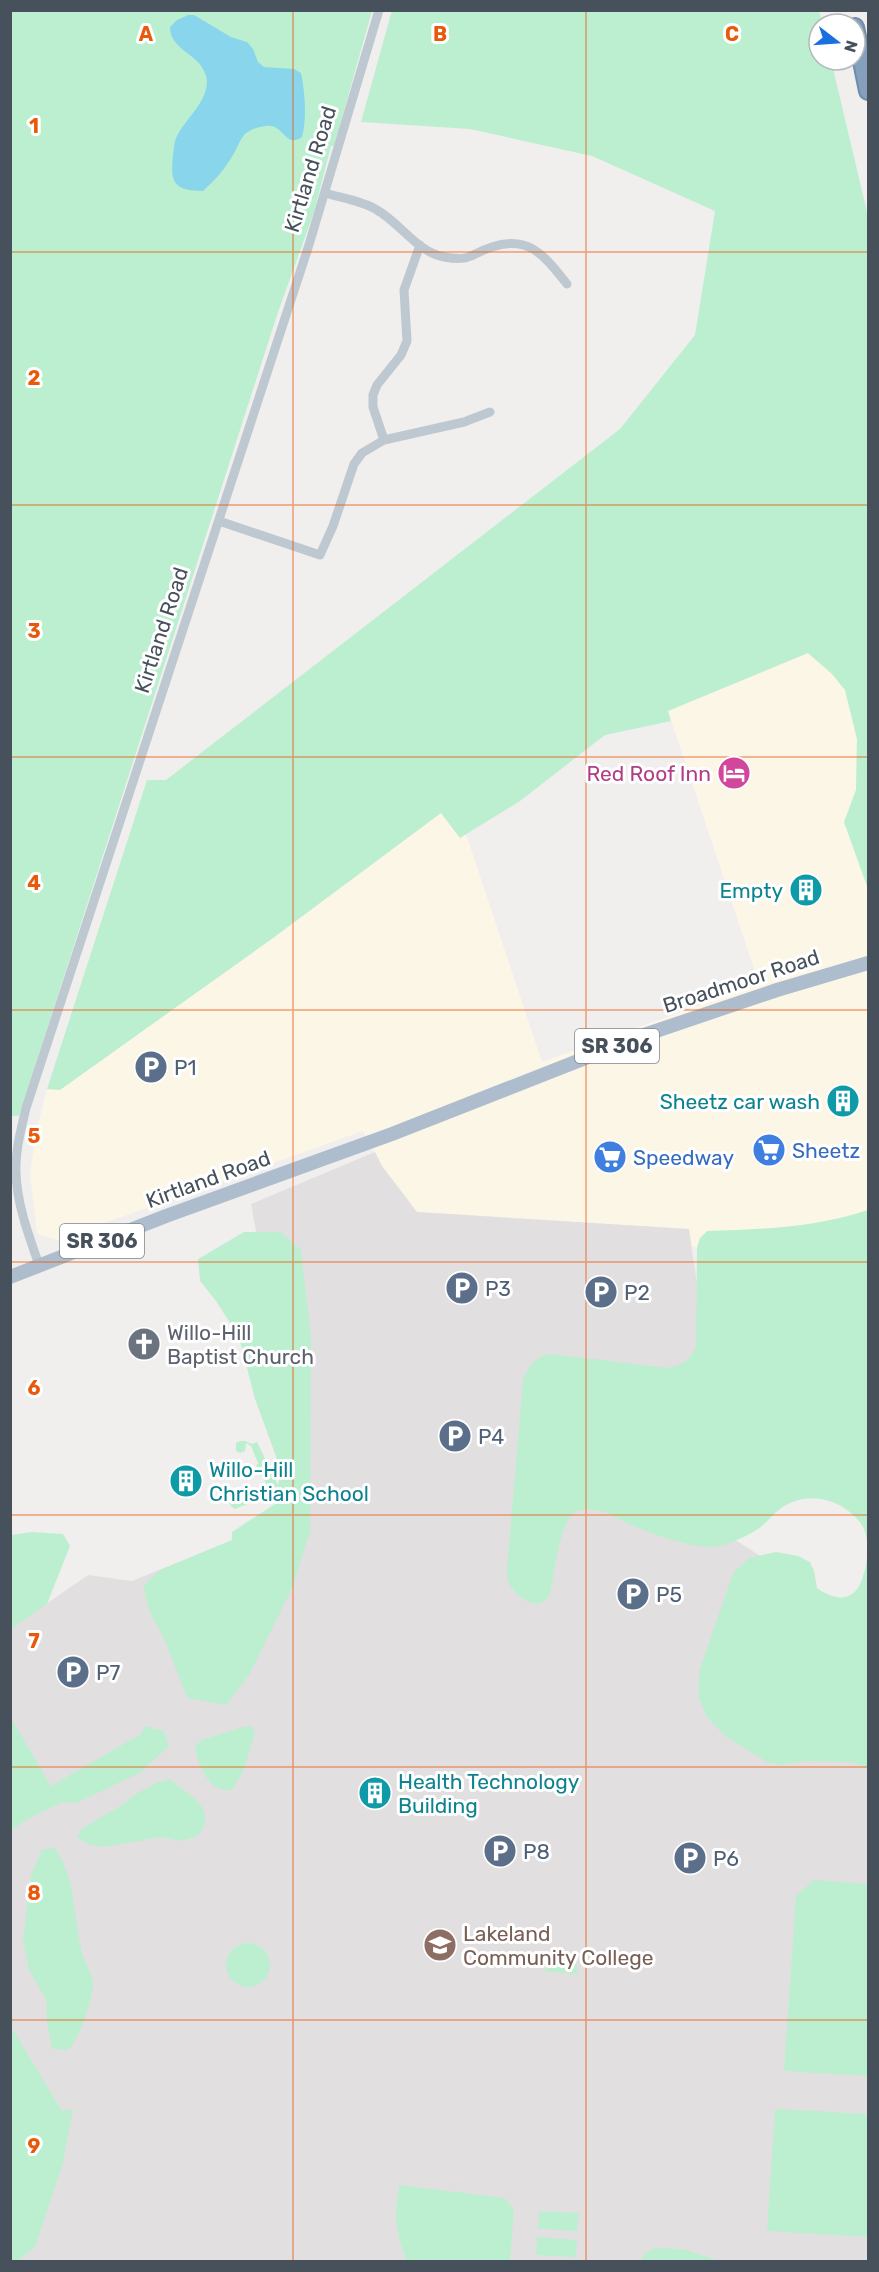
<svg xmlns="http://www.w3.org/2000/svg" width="879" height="2272" font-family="Rubik,sans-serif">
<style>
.commercial{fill:#fcf6e7}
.education{fill:#e2dfe0}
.green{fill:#bcefd0}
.water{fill:#89d6ec}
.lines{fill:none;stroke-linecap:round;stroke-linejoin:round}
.motorway-casing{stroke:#718ba9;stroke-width:20}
.minor{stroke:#bec8d0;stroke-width:9}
.primary{stroke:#adbdcd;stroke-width:14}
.motorway{stroke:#85a0bd;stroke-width:16}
.grid{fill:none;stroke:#e8590c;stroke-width:1.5;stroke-opacity:0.55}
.labels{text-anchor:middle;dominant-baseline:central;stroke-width:6;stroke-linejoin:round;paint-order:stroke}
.shield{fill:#fff;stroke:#7e858c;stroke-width:1.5}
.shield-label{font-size:20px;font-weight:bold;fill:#46515b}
.street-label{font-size:21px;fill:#46515b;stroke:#fff}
.hotel-label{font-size:21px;fill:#b23c85;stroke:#fff;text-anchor:end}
.culture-label{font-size:21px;fill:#0d838f;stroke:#fff;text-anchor:end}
.service-label{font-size:21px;fill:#4e5e75;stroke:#fff;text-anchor:start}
.shop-label{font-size:21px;fill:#366cbe;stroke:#fff;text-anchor:start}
.worship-label{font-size:21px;fill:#5b616d;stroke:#fff;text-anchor:start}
.education-label{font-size:21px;fill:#785e54;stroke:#fff;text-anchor:start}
.grid-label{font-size:20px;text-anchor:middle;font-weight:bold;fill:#e8590c;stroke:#fff;stroke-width:6;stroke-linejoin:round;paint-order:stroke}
</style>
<rect width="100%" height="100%" fill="#f1eeee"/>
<path class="commercial" d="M808,653L832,674L845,690L857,739L856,790L844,822L868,889V1210L835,1221L700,1238L697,1248L691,1246L689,1229L417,1212L382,1166L363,1131L57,1240L37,1234L30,1174L36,1133L47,1089L60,1090L273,938L441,813L460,837L466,834L542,1062L759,984L668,711Z"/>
<path class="education" d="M375,1152L382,1166L417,1212L689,1229L734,1539L868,1626V2261H11L10,1629L88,1575L132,1581L307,1510L251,1204Z"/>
<path class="green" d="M392,10L819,11L823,24H819V60H831L868,216V889L844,822L856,790L857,739L845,690L832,674L808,653L668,711L671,721L605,735L520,801L460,838L441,813L273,938L60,1090L47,1089L147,780H166L620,429L695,335L715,211L592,156L470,129L361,122Z
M10,11H372L334,146H331L314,212L277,315L19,1116H11Z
M868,1210V1767L850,1762L806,1761L780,1765L767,1762L725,1736L707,1717L699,1698V1672L733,1573L749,1558L776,1552L798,1556L810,1562L814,1571L817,1588C832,1599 852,1604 861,1582C868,1564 872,1537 859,1521C841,1500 811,1491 786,1505C775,1511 768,1522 758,1529C744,1538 720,1549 703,1547C679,1543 651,1534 629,1524C621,1521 613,1515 605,1512C595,1509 582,1508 574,1513C560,1520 554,1577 550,1594C540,1614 517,1599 509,1583C507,1580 507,1573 507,1569L523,1380C529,1365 534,1358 550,1354L668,1368C682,1365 690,1361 696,1347L697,1248L700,1238L707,1231C764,1229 813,1228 868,1210Z
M244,1232H281L301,1250L311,1338L310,1532L292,1588L249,1675L226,1705L187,1698L166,1643L149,1610L143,1586L160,1570L232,1540V1532L275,1504L277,1493L266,1498L258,1495L250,1497L247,1504L235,1509L231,1506L226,1493L241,1487L247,1490L250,1494L257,1492L261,1486L266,1484L263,1477L258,1474L255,1468L258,1463L251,1446L246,1443L245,1451L240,1453L236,1451V1443C243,1439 245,1441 252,1444L257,1442L278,1485L281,1470L255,1399L239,1337L216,1301L200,1281L198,1259Z
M32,1532L63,1534L70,1546L47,1604L11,1629V1535Z
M10,1716L51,1786L141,1734L145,1726L164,1731L169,1746L141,1772L79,1802L61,1803L31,1817L11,1830Z
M246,1726L252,1727L255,1733L244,1769L233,1789C211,1797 197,1764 195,1747L201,1740Z
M170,1779C190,1797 219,1807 198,1836L180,1841L161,1837L103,1847L88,1844L77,1837L81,1829L122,1805L136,1794L156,1783Z
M54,1847C76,1875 73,1918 82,1952C84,1960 92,1975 93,1982C93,2000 80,2038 68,2050L52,2049L47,2022L46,1999L29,1970L23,1939L31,1875L42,1850Z
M814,1880L868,1884V2076L784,2071L796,1896Z
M226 1965a22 22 0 1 1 44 0a22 22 0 1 1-44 0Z
M575,1958L578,1974L541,1971Z
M10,2025L62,2111L73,2109L63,2163L35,2247L18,2261H10Z
M775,2109L868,2114V2237L767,2231Z
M399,2185L505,2198L514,2210L510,2261H407C395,2230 394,2218 399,2185Z
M539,2211L579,2213L577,2231L538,2229Z
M537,2237L577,2240L575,2257L536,2255Z
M654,2248L683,2249L720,2261H641L644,2255Z"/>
<path class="water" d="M188,15H194L231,37L247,42L253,49L258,62L264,67L294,69L301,73C305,92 307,118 302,137C286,148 285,128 271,126C267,125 257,128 253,129C251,130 246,133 245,134C240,139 237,149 233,155C225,169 215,180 203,191C173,191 170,182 173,154C174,149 174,141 177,136C185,119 212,98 206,76C200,53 170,51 170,27L177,20Z"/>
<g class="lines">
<defs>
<path id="motorway" d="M855,27L868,91"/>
</defs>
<use href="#motorway" class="motorway-casing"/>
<path class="minor" d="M325,193C341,198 363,201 377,210C400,223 417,252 444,257C471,262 470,254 492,247C530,234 546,258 567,284
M384,440L373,407V395L377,385L401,355L407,341L404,290L420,245
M219,521L320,555L333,526L354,464L362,453L384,440L464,422L490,412
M39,1265C29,1236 17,1205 16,1173C15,1152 21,1129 26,1108L308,248L379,10"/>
<path class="primary" d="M10,1277L166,1216L392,1134L644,1035L777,990L868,963"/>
<use href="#motorway" class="motorway"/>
</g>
<path class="grid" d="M293,10V2262M586,10V2262M10,252H868M10,505H868M10,757H868M10,1010H868M10,1262H868M10,1515H868M10,1767H868M10,2020H868"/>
<defs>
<symbol id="hotel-disc" viewBox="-11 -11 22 22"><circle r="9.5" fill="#d1479c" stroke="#fff"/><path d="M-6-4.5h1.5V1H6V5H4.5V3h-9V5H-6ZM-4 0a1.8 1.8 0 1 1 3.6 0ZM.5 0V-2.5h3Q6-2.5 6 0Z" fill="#fff"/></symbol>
<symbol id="building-disc" viewBox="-11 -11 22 22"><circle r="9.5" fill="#0f9aa8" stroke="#fff"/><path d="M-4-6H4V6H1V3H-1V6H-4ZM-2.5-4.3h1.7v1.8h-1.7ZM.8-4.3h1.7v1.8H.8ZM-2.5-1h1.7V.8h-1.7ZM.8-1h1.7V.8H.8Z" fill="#fff"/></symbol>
<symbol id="parking-disc" viewBox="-11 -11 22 22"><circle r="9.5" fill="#5c6f8a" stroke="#fff"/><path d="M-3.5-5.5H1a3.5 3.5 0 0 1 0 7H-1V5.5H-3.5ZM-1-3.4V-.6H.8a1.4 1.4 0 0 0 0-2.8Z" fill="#fff"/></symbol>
<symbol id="supermarket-disc" viewBox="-11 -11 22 22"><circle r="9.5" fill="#3f7fe0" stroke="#fff"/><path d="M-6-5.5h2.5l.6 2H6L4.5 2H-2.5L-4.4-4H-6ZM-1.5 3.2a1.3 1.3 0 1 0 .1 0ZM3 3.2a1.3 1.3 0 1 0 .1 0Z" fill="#fff"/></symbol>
<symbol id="church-disc" viewBox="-11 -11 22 22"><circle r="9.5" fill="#6b7280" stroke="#fff"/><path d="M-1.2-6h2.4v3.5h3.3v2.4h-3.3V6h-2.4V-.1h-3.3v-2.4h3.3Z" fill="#fff"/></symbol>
<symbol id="university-disc" viewBox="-11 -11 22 22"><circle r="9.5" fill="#8d6e63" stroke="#fff"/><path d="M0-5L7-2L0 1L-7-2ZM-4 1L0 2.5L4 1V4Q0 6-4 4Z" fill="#fff"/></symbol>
</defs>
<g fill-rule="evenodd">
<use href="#hotel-disc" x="715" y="754" width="38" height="38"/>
<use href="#building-disc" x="787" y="871" width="38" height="38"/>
<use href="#parking-disc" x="132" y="1048" width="38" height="38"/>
<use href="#building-disc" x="824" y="1082" width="38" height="38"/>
<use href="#supermarket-disc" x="750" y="1131" width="38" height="38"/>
<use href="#supermarket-disc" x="591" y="1138" width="38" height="38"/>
<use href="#parking-disc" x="443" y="1269" width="38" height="38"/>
<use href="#parking-disc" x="582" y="1273" width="38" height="38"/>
<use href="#church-disc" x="125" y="1325" width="38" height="38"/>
<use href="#parking-disc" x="436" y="1417" width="38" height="38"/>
<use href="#building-disc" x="167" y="1462" width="38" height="38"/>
<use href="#parking-disc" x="614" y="1575" width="38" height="38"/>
<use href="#parking-disc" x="54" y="1653" width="38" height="38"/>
<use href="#building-disc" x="356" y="1774" width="38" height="38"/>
<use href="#parking-disc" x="481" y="1832" width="38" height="38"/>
<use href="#parking-disc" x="671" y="1839" width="38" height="38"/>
<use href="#university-disc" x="421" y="1926" width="38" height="38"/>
</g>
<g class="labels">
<g class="shield">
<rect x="575" y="1029" width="84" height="34" rx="4.5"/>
<rect x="60" y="1224" width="84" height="34" rx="4.5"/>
</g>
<g class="shield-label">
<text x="617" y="1046">SR 306</text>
<text x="102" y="1241">SR 306</text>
</g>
<g class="street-label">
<text transform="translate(310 169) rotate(-73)">Kirtland Road</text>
<text transform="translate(161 630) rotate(-72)">Kirtland Road</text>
<text transform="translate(741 981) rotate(-18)">Broadmoor Road</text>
<text transform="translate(208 1179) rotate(-20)">Kirtland Road</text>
</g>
<g class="hotel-label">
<text x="711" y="773">Red Roof Inn</text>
</g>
<g class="culture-label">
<text x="783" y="890">Empty</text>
<text x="820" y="1101">Sheetz car wash</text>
<text x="209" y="1469" text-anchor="start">Willo-Hill<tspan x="209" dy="24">Christian School</tspan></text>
<text x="398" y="1781" text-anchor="start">Health Technology<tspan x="398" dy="24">Building</tspan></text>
</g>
<g class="service-label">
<text x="174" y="1067">P1</text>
<text x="485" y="1288">P3</text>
<text x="624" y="1292">P2</text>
<text x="478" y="1436">P4</text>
<text x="656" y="1594">P5</text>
<text x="96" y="1672">P7</text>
<text x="523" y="1851">P8</text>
<text x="713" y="1858">P6</text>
</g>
<g class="shop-label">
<text x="792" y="1150">Sheetz</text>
<text x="633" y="1157">Speedway</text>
</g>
<g class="worship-label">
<text x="167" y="1332">Willo-Hill<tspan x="167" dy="24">Baptist Church</tspan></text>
</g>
<g class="education-label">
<text x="463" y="1933">Lakeland<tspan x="463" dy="24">Community College</tspan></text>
</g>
</g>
<g class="grid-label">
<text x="146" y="41">A</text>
<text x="440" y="41">B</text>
<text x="732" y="41">C</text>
<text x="34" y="133">1</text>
<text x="34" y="385">2</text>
<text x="34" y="638">3</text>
<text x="34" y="890">4</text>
<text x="34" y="1143">5</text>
<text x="34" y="1395">6</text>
<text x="34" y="1648">7</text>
<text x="34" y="1900">8</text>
<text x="34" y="2153">9</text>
</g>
<rect width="879" height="2272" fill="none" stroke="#46515b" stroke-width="24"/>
<g transform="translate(837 42) rotate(107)"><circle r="28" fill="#ffffff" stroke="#b5b9bd" stroke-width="1.5"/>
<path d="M0-4.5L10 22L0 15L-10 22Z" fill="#196ee0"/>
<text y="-9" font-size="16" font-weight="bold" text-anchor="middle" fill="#46515b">N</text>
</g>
</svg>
